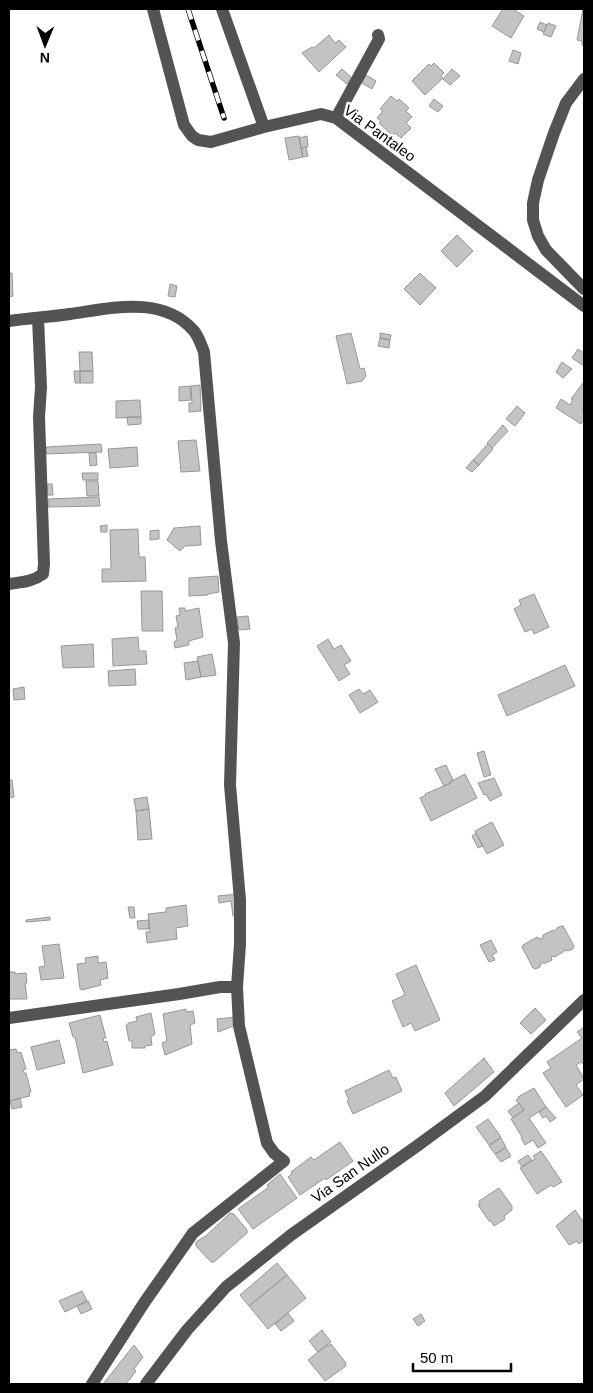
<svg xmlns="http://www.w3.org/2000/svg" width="593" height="1393" font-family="Arial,sans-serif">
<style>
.building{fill:#c3c3c3;stroke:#979797}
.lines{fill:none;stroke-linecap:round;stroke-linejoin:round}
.minor{stroke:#535353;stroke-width:12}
.rail-casing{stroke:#000;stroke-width:5.5}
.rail{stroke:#fff;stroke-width:4;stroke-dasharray:11;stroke-linecap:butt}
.labels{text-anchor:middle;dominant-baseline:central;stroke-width:5;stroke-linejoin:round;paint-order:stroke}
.street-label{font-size:15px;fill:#000;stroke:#fff}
</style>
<rect width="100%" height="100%" fill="#fff"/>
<path class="building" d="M503,9H513L524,16L511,38L492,26Z
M583,9H584V46L582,45V41L577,40Z
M540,22L547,25L544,32L537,29Z
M548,23L556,26L551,37L543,34Z
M329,35L335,43L339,40L346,47L319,72L302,53L312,47L314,48Z
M513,50L521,53L518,64L509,61Z
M434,63L444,73L441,76L443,78L425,95L412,81L429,64L431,66Z
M342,69L352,78L347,84L336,75Z
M452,69L460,76L450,85L443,79Z
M366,75L376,81L372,89L362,83Z
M391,96L397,101L399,99L409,108L406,111L412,117L406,123L411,128L401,138L395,133L392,135L379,123L381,121L377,118L383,111L380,109Z
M434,99L443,106L438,112L429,106Z
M299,136L303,157L289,160L285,138Z
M307,136L308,147L301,148L299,138Z
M306,147L308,156L303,157L301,148Z
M457,235L473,251L457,267L441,251Z
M9,273H12L13,296L9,297Z
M420,273L436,288L420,305L404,289Z
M170,284L177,286L175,297L168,296Z
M351,333L360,369L364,368L366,376L362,381L347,384L336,336Z
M380,333L391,335L390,340L380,338Z
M380,338L390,340L389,348L378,346Z
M578,349L584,353V366L572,358Z
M79,352H92L93,371H80Z
M562,362L572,369L563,378L556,372Z
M74,371H80V383H75Z
M80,371H93V383H80Z
M583,383L584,384V407L582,410L584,411V418L581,424L556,408L561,399L570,405L573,399H571Z
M200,385L201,411L189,412V403H192L191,386Z
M190,386L191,400L179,401V387Z
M140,400L141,417L116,418V401Z
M517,406L525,413L515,426L506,419Z
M127,417H141V424L128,425Z
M503,425L508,431L492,448L487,443Z
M196,440L200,471L181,472L178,441Z
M101,444L102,452L46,454V447Z
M488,444L493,449L479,465L473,460Z
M137,447L138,466L110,468L108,449Z
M89,453H96L97,465L90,466Z
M473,460L479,465L472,472L466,468Z
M82,473H98V480H83Z
M86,481H98L99,496H87Z
M47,484H52L53,495H47Z
M99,497L100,506L48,507V499Z
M107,525V532H101L100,526Z
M200,526L201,545L185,546L180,551L167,540L174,528Z
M138,529L139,557H145L146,581L102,582V569H111L110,530Z
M159,530V539L150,540V531Z
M218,576L219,592L208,594V595L189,596V578Z
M141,591H162L163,631H142Z
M534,594L549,627L534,634L532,629L525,632L514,609L521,605L519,600Z
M179,608H185V611L199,608L203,637L189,641V645L175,648L174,642L177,640L175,628L178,627L176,616L180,615Z
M248,616L250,629L239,630L237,617Z
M138,637L139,651H146L147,664L113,666L112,639Z
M328,639L334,649L341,645L351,661L344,665L350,674L339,681L317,646Z
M93,644L94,667L63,668L61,646Z
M212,654L216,675L201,677L197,657Z
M198,661L201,677L186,680L184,663Z
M565,665L575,686L507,716L498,695Z
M135,669L136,685L109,686L108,671Z
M24,687L25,699L14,700L13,689Z
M359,689L363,694L370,690L378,702L360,713L349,695Z
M484,751L491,775L484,777L477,753Z
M446,765L453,780L450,782L451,783L444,786L435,769Z
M465,774L477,798L431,821L420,798L426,795L425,794L451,783L450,782Z
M494,778L502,795L490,801L486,794L484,795L478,783Z
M9,780H12L14,797L9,798Z
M147,797L149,809L136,811L134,799Z
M149,809L152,839L138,840L136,811Z
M492,822L504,845L487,854L475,831Z
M476,833L483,846L478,848L472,836Z
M237,894V917L233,916L231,901L219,903L218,896Z
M186,905L188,926L176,928L177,939L147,943L146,932H150L148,914L166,912V908Z
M128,907H134L135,918H130Z
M50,917V920L26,922V920Z
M149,920V929H138L137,921Z
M561,926H563L574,946L573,949L568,951L566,950L555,957L553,956L551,957L552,960L546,963H541L540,967L535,969L533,968L522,947L523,945L537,937L540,939L543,938V935L553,930L555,931L557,928Z
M491,940L497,952L492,955L495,960L489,962L480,945Z
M59,944L64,978L41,980L39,967L45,966L42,946Z
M98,956V963L106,962L108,978L100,980L101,985L82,990L80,989L77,964L86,963L85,958Z
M416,965L440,1020L415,1031L411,1023L403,1027L392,1001L405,995L396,974Z
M9,972H15V974L26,973L27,983H25L27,999H9Z
M535,1008L546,1020L531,1034L520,1023Z
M186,1009V1012L193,1011L195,1023L190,1025L192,1044L165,1055L162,1043L167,1041L163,1014Z
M151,1013L155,1034L151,1037L152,1045L145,1046V1048H132V1041H129L126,1025H128V1023L137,1021L136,1017Z
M100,1015L106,1038H103L104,1042L107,1041L113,1065L83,1073L75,1037H73L69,1023Z
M235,1017L236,1025L218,1032L217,1019Z
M584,1027V1065L581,1062L576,1065L584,1079L576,1085L583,1095L566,1107L543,1073L551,1068L547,1062L582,1038L577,1032Z
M59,1040L65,1063L37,1070L31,1047Z
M16,1049L17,1053L21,1052L26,1069L23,1070L24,1073H26L31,1092L29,1093L30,1096L9,1101V1050Z
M484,1058L494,1072L454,1106L445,1093Z
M389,1070L393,1078L396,1077L402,1091L353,1114L347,1101L349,1100L345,1091Z
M534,1088L546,1107L529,1118L546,1143L538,1148L533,1140L525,1145L521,1138L522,1137L511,1119L524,1110L516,1100L519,1098L518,1097Z
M20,1098L22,1107L12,1109L10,1101Z
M519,1103L524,1110L513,1118L508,1111Z
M546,1107L556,1118L550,1122L546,1116L543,1118L539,1112Z
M488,1119L501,1137L489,1145L476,1127Z
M501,1138L506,1147L495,1154L489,1146Z
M340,1142L353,1161L326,1180L325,1178L300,1195L288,1177L292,1174L291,1172L311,1157L314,1160Z
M506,1148L511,1156L501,1162L495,1154Z
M541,1151L562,1182L553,1187L551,1185L537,1194L520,1168L535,1159L533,1156Z
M528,1155L532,1160L522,1167L518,1161Z
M280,1174L297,1198L253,1229L238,1209L269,1187L267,1185Z
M499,1188L512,1206V1210L504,1216L505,1219L494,1226L491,1221H489L478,1205L480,1204L479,1201Z
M575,1210L584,1223V1240L579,1244L577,1241L569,1245L556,1226Z
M230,1213L234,1214L247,1230V1233L214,1262H211L196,1246V1242L207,1235Z
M277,1263L287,1275L249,1306L240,1295Z
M287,1275L306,1298L268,1329L249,1306Z
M82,1291L87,1301L65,1312L59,1301Z
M88,1301L92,1309L81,1314L77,1306Z
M288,1313L294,1321L281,1331L275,1324Z
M421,1314L425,1321L418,1326L413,1319Z
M322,1330L331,1342L318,1352L309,1341Z
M331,1344L346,1363L345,1364L346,1366L325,1381L308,1360L327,1345L328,1346Z
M134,1345L143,1357L134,1369L136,1371L126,1384H103Z"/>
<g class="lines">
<path class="minor" d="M153,9L184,125L192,136L198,140L211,142L264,127L321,114L336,118L584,306
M222,9L264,127
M584,79L566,103L554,133L538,180L533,203V220L538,236L546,250L584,289
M336,118L379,39L378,35
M9,321C29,318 50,317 70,314C112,308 163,295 194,331C199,337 201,345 204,352L221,541L234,643L230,785L240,900V944L237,987L239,1026L267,1143L274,1153L284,1161L193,1233L144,1303L92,1384
M9,584C22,582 32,582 43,574L44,564L39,417L41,387L38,318
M9,1018L179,994L220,987H237
M146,1384L187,1330L226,1287L291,1235L417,1146L485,1096L584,1000"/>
<defs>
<path id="rail" d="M188,9L224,118"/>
</defs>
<use href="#rail" class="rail-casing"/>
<use href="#rail" class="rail"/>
</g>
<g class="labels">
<g class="street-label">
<text transform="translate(380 133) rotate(36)">Via Pantaleo</text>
<text transform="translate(350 1173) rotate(-35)">Via San Nullo</text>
</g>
</g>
<rect width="593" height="1393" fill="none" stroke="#000000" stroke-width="20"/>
<g transform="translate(45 45) rotate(181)" stroke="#ffffff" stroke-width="4" paint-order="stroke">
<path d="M0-4L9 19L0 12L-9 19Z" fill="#000000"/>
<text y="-8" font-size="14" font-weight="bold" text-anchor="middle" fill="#000000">N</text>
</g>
<path d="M413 1363v8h98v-8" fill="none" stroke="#000000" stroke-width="2.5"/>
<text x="420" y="1363" font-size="15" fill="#000000" stroke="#ffffff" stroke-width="4" paint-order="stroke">50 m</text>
</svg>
